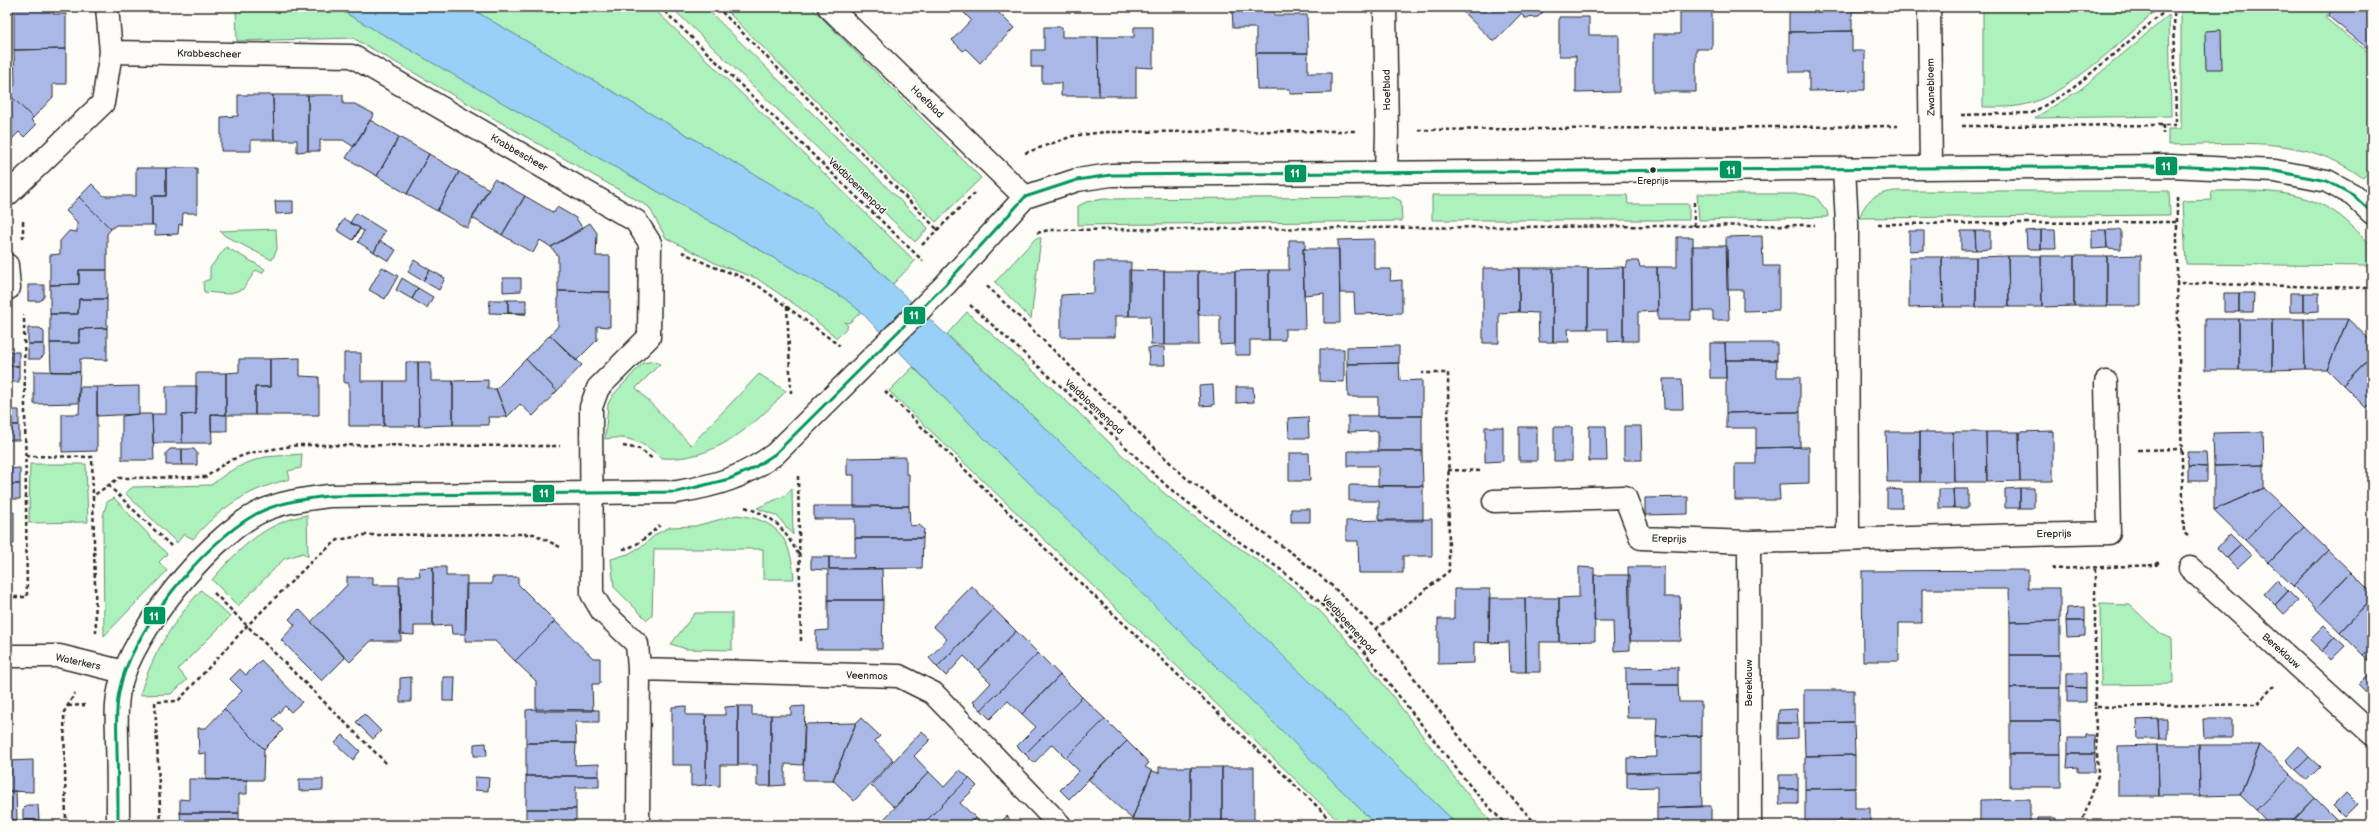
<svg xmlns="http://www.w3.org/2000/svg" width="2379" height="832" font-family="'Balsamiq Sans',sans-serif">
<style>
.green{fill:#adf1bc;stroke:#6c8e74}
.water{fill:#98d0f7;stroke:#6c8ea5}
.building{fill:#aab8e8;stroke:#2b2b2b}
.lines{fill:none;stroke-linecap:round;stroke-linejoin:round}
.minor-casing{stroke:#2b2b2b;stroke-width:25}
.tertiary-casing{stroke:#2b2b2b;stroke-width:25}
.path{stroke:#2b2b2b;stroke-width:2.5;stroke-dasharray:4 3;stroke-linecap:butt}
.minor{stroke:#fdfcf7;stroke-width:22}
.tertiary{stroke:#fdfcf7;stroke-width:22}
.bus-1-casing{stroke:#fdfcf7;stroke-width:6}
.bus-1{stroke:#00965e;stroke-width:3}
.bus-dot{fill:#2b2b2b;stroke:#fdfcf7;stroke-width:1.5}
.labels{text-anchor:middle;dominant-baseline:central;stroke-width:3;stroke-linejoin:round;paint-order:stroke}
.bus-label{font-size:9px;fill:#2b2b2b;stroke:#fdfcf7}
.street-label{font-size:10px;fill:#2b2b2b;stroke:#fdfcf7}
.line-badge{stroke:#fdfcf7;stroke-width:1.5}
.badge-label{font-size:11px;text-anchor:middle;font-weight:bold;fill:#fff}
</style>
<rect width="100%" height="100%" fill="#fdfcf7"/>
<filter id="ink" filterUnits="userSpaceOnUse"><feTurbulence type="fractalNoise" baseFrequency=".025" numOctaves="2"/><feDisplacementMap in="SourceGraphic" scale="8" xChannelSelector="R" yChannelSelector="G"/><feConvolveMatrix kernelMatrix="1 2 1 2 8 2 1 2 1" color-interpolation-filters="sRGB"/></filter>
<g filter="url(#ink)">
<path class="green" d="M236,7H335L844,298L861,312L849,323L844,322L848,326L837,338L800,308L756,278L717,264L666,238L649,207L353,38L237,41Z
M468,7H652L915,261L893,284L812,208Z
M671,7H705L928,228L915,242Z
M723,7H811L981,178L936,222Z
M1983,7H2160C2128,35 2071,91 2031,103C2016,108 1998,107 1983,107Z
M2181,7H2333L2325,18L2372,55V168L2363,178C2305,134 2237,144 2168,145V129H2181Z
M2169,15L2171,116L2035,118L2081,89Z
M1894,191H2169L2170,215L1859,218C1867,198 1874,195 1894,191Z
M2211,191C2251,191 2292,188 2328,208C2345,217 2359,233 2372,246V266L2186,264L2183,201L2212,200Z
M1697,194H1803L1816,197L1827,211L1828,217L1699,220Z
M1432,195H1627L1628,204H1689V220H1432Z
M1393,197L1401,201L1402,221L1078,225V206L1086,202L1104,199Z
M276,229L277,249L272,260L225,236L220,231Z
M1036,238H1041L1031,319L995,282Z
M226,247L265,269L262,273L256,270L243,289L228,294L204,292L203,282L210,279V268Z
M967,312C1003,344 1039,376 1075,409C1104,437 1133,467 1164,493C1212,534 1270,563 1316,607C1383,673 1431,755 1494,825H1458L947,334Z
M654,361L660,364L636,388L691,445L759,374L786,391C754,426 713,462 662,458C644,443 629,435 605,439L608,404L613,395L643,363Z
M913,367C1067,520 1224,670 1376,825H1343L889,391Z
M302,454L301,468L288,471L290,479C249,489 220,507 193,539L184,534L177,543L125,493L133,487L211,485L227,473L246,463L265,457Z
M30,464H86L88,522L29,523Z
M792,489L793,535L777,516L757,508L784,496Z
M114,498L167,554L159,562L167,571L104,636L103,516L107,502Z
M307,515L308,557L303,553L284,559L238,606L212,580C238,549 266,522 307,515Z
M737,515C779,520 791,539 794,579H763V549H654L652,616L647,620L614,587L611,559L628,554L644,545L656,534L670,527L695,526Z
M201,590L230,617L178,669L187,680L171,694L140,695C152,654 173,622 201,590Z
M2100,604L2130,605L2160,634L2172,639L2173,684L2101,685Z
M695,613H732V650L686,649L671,644Z"/>
<path class="water" d="M335,7H468L812,208L1153,530L1458,825H1376C1206,652 1028,488 861,312L844,298Z"/>
<path class="building" d="M10,7H53V14H66V49L14,50V14Z
M958,7H1001L997,11L1014,28L980,63L966,49L963,51L952,40L971,20Z
M1232,7H1274V15H1307L1308,53H1256V28H1233Z
M1468,7H1548L1538,17L1525,18L1521,14L1494,42L1463,12Z
M1680,7H1712V49H1696V92H1653V34H1680Z
M1789,7H1864V11H1852V31L1789,32Z
M2335,7H2362L2372,15V52L2328,16Z
M2362,7H2372V15Z
M1559,17H1589V35H1619V92L1576,93V56H1559Z
M1044,27H1062V37H1098L1099,96H1061V83H1042V67H1031V50H1044Z
M1134,27H1153V68L1136,67V96H1099L1098,37H1134Z
M2221,30L2222,69H2206L2205,31Z
M1852,31V51H1865V90L1809,91V72H1789V32Z
M66,49V84H53V97L33,118L7,92L15,85L14,50Z
M1256,53H1308V73H1331V93L1290,94V89H1257Z
M7,92L33,118L31,120L36,125L24,137L19,132L9,142Z
M238,95H273L274,140H251V151H221V117L238,116Z
M273,95H308V151L297,152V140H274Z
M308,95H343V104H355L374,114L354,147L343,140H320V151H308Z
M370,120L399,137L377,176L346,158Z
M399,137L429,154L407,194L377,176Z
M429,154L459,172L437,211L407,194Z
M136,168H166V196H152V225H116L111,229L79,197L92,184L104,196H136Z
M166,168H197V213H183L182,225L179,224L178,234L155,235V225H152V196H166Z
M459,172L489,189L467,228L437,211Z
M494,179L525,196L502,235L472,218Z
M525,196L554,213L557,207L576,218L583,229L551,247L540,240L533,253L502,235Z
M79,197L111,229L107,234V270H79V284L50,285V255L60,254V241L69,231L77,232V222L66,211Z
M275,201H293V213L276,214Z
M356,213L385,231L374,252L358,242L364,231L360,229L353,240L360,228L350,223Z
M344,219L360,228L353,240L337,230Z
M590,223L597,233L596,256H610V292L558,291V256L551,247Z
M2041,230H2055L2056,249H2041Z
M2041,230V249H2027L2026,231Z
M2092,230H2106L2107,248L2092,249Z
M2106,230H2121V249L2107,248Z
M1909,231H1924V250L1909,251Z
M1961,231H1975L1976,250H1961Z
M1975,231H1990V249L1976,250Z
M1762,236L1763,266H1779V310L1743,311V290H1727L1726,237Z
M1677,237H1693V311H1691V320H1658L1657,267H1677Z
M1374,239V269H1391L1390,281L1402,280V313L1355,314L1354,293H1340L1338,240Z
M1289,240H1305V249H1303L1305,329H1285V340H1269V270H1289Z
M380,241L396,250L389,261L374,252Z
M1692,246H1727L1729,320H1713V311H1693Z
M1303,249H1339L1340,323H1324V293L1304,295Z
M2141,255V306H2107V256Z
M2008,256H2041L2042,307H2009Z
M2008,256L2009,307H1976V257Z
M2041,256H2074V306L2042,307Z
M2074,256H2107V306H2074Z
M1909,257H1942L1943,307L1909,308Z
M1942,257H1976V307H1943Z
M414,260L430,270L423,281L408,272Z
M1628,261H1638L1640,267H1657L1658,311L1638,312V341H1623V267L1626,268Z
M1094,262H1131L1129,316H1115V337H1061V295L1094,293Z
M382,267L398,276L385,299L369,290Z
M1623,267V341L1608,342V329H1588V268Z
M1483,268H1519V312L1499,313V343H1483Z
M1519,268H1553V342H1539L1538,313L1519,312Z
M1553,268H1588V329H1568L1569,342H1553Z
M79,270H107V299H79L78,314H50V285L79,284Z
M430,270L445,278L439,290L423,281Z
M1129,270L1164,271V345H1151L1150,316H1129Z
M1269,270V340H1250V355H1235V271Z
M1164,271H1198L1199,345H1164Z
M1198,271H1235V344L1220,345V315H1198Z
M402,278L418,288L412,299L396,290Z
M503,278H521V291L503,292Z
M28,285H44V297L40,301H28Z
M418,288L433,297L427,308L412,299Z
M558,291L610,292V327L597,326V340L576,361L550,335L558,326Z
M2224,293H2239V312H2224Z
M2239,293H2254L2253,312H2239Z
M2290,293H2304V312H2290Z
M2304,293H2319V311L2304,312Z
M79,299H107V328L79,329V343H50V314H78Z
M490,300H508V313L526,314L489,313Z
M508,300H526V313H508Z
M2205,319H2239V370H2205Z
M2239,319H2272V370H2239Z
M2272,319H2304L2305,369L2272,370Z
M2304,319H2348L2327,369H2305Z
M2348,319L2372,342V355L2343,385L2327,369Z
M28,328H40L44,332V344H28Z
M107,328V360L80,359V372H51L50,343H79V329Z
M550,335L582,365L557,391L526,359Z
M1710,343H1725L1726,378H1710Z
M1725,343H1777V360H1726Z
M28,344H44V355L40,359H28Z
M1399,346V363L1347,364V347Z
M1164,347L1165,365H1149L1148,348Z
M1320,349H1344V382L1320,381Z
M7,352H19V366H7Z
M344,353H361V381H384V426H349V383H344Z
M2372,355V402L2366,408L2343,385Z
M300,358V376L319,377V415H255V387H270V359Z
M239,359H270V387H255V415H227V431H211V414L226,415V373L239,372Z
M526,359L557,391L533,416L520,404L507,417L496,389Z
M1726,360H1777V377H1800V412L1726,413Z
M406,362H418L419,426H384V381H406Z
M418,362H431V381H453V425L419,426Z
M1399,363L1400,381L1422,380V416H1378V397H1348L1347,364Z
M7,366H19V382H7Z
M34,371L80,372L78,403L34,404Z
M196,373H226V415L211,414L212,443H182V415L196,414Z
M1663,379H1682L1683,409H1664Z
M488,380V389H496L507,417H488L489,425H453V381Z
M1213,385L1214,405L1200,406L1199,386Z
M139,386V414L97,416V387Z
M166,386H197L196,414L182,415V443H153L152,414H166Z
M80,387H97V451L62,452V414H79Z
M1236,387H1253L1254,402L1236,403Z
M2372,402V414L2366,408Z
M7,410H19V425H7Z
M1756,412H1800V447L1756,448V428H1726V413Z
M139,414H152L154,460H122V416Z
M1348,416H1422V451H1378V431L1348,432Z
M1308,417L1309,438H1289L1288,418Z
M7,425H19V440H7Z
M1589,426H1606L1607,461H1589Z
M1624,426H1641L1642,460H1624Z
M1485,427H1503V461L1485,462Z
M1519,427H1537V461H1519Z
M1554,427H1572V461H1554Z
M2053,431V481H2020L2019,432Z
M1886,432H1920V482H1887Z
M1920,432H1953L1954,482H1920Z
M1953,432H1986L1987,482H1954Z
M1986,432H2019L2020,481L1987,482Z
M2263,432L2264,465L2214,466L2213,433Z
M1800,447H1809V483L1779,484L1780,500H1735V464H1756V448Z
M170,449H182V465H166V453Z
M182,449H194L197,453V465H182Z
M1348,451H1422L1423,486H1378V466H1348Z
M2187,452H2206L2207,467L2188,466Z
M1289,453H1309L1310,481H1289Z
M906,457V474H909V506L854,507V475H847V458Z
M2264,465V488L2214,510V466Z
M2188,466L2207,467V481H2188Z
M20,468V484H7V469Z
M7,484H20V499H7Z
M1349,485L1423,486V521H1379V501H1349Z
M2020,488H2034V508H2020Z
M2020,488V508H2005V489Z
M2264,488L2281,504L2245,540L2214,510Z
M1887,489L1902,490V508H1887Z
M1939,489H1953L1954,508H1939Z
M1953,489H1968V508H1954Z
M1688,497V514L1645,515V498Z
M2281,504L2304,527L2269,563L2245,540Z
M814,506H909L910,526L919,525L924,529L923,538H855V519H814Z
M1291,509H1310V522H1291Z
M7,512H14V544H7Z
M1432,519V556H1403V573H1359L1358,541H1346V521Z
M2304,527L2328,550L2293,586L2269,563Z
M2230,534L2241,545L2227,558L2217,548Z
M855,538H923L922,568L829,569V557H855Z
M2241,545L2251,555L2237,568L2227,558Z
M2328,550L2351,572L2316,609L2293,586Z
M811,557H829V569H882L883,600H828V570L811,569Z
M433,567V626H414V635L400,634L399,576H420L419,568Z
M433,567H446V576H467L466,634H452L451,625L433,626Z
M1579,567L1594,568L1595,641L1559,642V598L1579,597Z
M1628,567H1664V597H1680L1681,641H1630Z
M2028,570V588H2060V621L2010,622L2009,589H1922V623H1899V661H1863L1862,571Z
M2351,572L2372,593V598L2340,632L2316,609Z
M1594,575H1630V650L1614,651L1613,621H1594Z
M347,577H373V585H400L401,641H371L350,662L311,622L347,585Z
M492,577H518V584L555,621L515,661L495,641H465L466,584H492Z
M2277,580L2288,591L2275,605L2264,594Z
M972,586L994,609L937,667L929,658L947,639L933,626Z
M1454,589H1490L1489,643L1474,642V663L1438,664V619H1454Z
M2288,591L2298,601L2284,614L2275,605Z
M1489,598H1525L1526,672H1510L1509,642L1489,643Z
M1525,598H1559V642H1540V672H1526Z
M2372,598V646L2363,655L2340,632Z
M828,600H883L882,649H816V631L828,630Z
M2085,607V621H2066L2067,608Z
M299,609L345,658L322,681L281,640L295,625L289,619Z
M994,609L1016,631L978,670L964,656L946,676L937,667Z
M555,621L593,658H600V684H592L593,711H536V681L515,661Z
M2060,621V655H2010V622Z
M2066,621H2085V636L2067,637Z
M2324,626L2335,637L2322,651L2310,640Z
M1016,631L1038,653L981,710L973,702L991,683L978,670Z
M2335,637L2345,646L2331,660L2322,651Z
M2372,646V663L2363,655Z
M1038,653L1060,675L1022,714L1008,701L990,719L981,710Z
M2010,655H2060V688H2010Z
M261,660L302,702L291,712L285,706L273,719L283,730L264,749L224,709L242,691L230,679L240,669L246,675Z
M1678,667V685H1626V668Z
M2371,672L2372,693L2369,696L2358,685Z
M2067,673H2086V688L2067,687Z
M1060,675L1082,697L1025,754L1017,746L1036,727L1022,714Z
M411,677V702H400V678Z
M443,677H455L454,701H443Z
M1626,685H1678L1679,702H1701V736L1656,737L1657,718H1627Z
M2067,687L2086,688V702H2067Z
M2010,688H2060V721H2010Z
M1804,690H1854V722L1804,723Z
M1082,697L1105,719L1066,758L1052,744L1034,763L1025,754Z
M686,706V715H706V785L691,786V765H672V707Z
M738,706V765H720V786L706,785V715H725V707Z
M738,706H752V715H771V786H757V765H738Z
M805,706L803,765L785,764V785L771,786V715H791V707Z
M224,709L264,749L263,780H206V753L199,754L198,728H206Z
M536,709L599,710V722H575L576,743H526V710Z
M1797,709L1798,723H1778L1779,710Z
M364,714L381,731L373,739L356,722Z
M861,718L880,736L875,741L893,760L854,801L833,780L856,723Z
M1105,719L1127,741L1069,799L1060,790L1079,771L1066,758Z
M2158,719L2159,739H2138L2137,720Z
M2158,719H2167V739H2159Z
M2203,719H2232V738H2204Z
M2010,721H2060L2061,754H2010Z
M1854,722L1855,755L1805,756L1804,723Z
M856,723L833,780H803L805,724Z
M1778,723H1798V738L1778,739Z
M922,731L930,740L914,756L929,772L894,807L871,785Z
M343,735L360,751L353,760L335,743Z
M2086,735H2094L2095,754H2068V738H2086Z
M1701,736V772L1627,773V758L1657,757L1656,737Z
M1127,741L1149,763L1145,767L1152,771L1132,819L1088,779Z
M486,743L487,756H474V744Z
M526,743H576L575,765L599,764V776H526Z
M2158,745H2199L2200,796H2159Z
M2158,745L2159,796H2118V746Z
M2199,745H2260L2240,795L2200,796Z
M2260,745L2291,775L2256,810L2240,795Z
M2299,746L2309,757L2296,770L2286,760Z
M2010,754H2061V787H2010Z
M2068,754H2095L2094,772H2078V767L2067,768Z
M1855,755V788L1805,789V756Z
M2309,757L2320,767L2307,780L2296,770Z
M33,760V792L7,791V761Z
M1159,767H1191V822L1132,819L1152,771L1159,773Z
M1191,767H1222V825L1191,822Z
M1222,767H1254V821H1260V825H1241V822H1222Z
M960,770L969,778L922,825H890L884,819L929,772L944,787Z
M1701,772L1702,807L1657,808V787L1627,788V773Z
M1779,775H1798V789H1779Z
M2291,775L2315,798L2289,825H2270L2256,810Z
M526,776H599V787H576V809H526Z
M475,777L489,778L488,791L475,790Z
M969,778L977,786L960,803L976,818L968,825H922Z
M189,779L247,780V794H239V813H180V799L189,800Z
M299,779H323V790L299,791Z
M1855,788V808H1870V822H1805V789Z
M1779,789H1798V804H1779Z
M7,791H16L17,820H7Z
M2346,793L2357,804L2344,817L2333,806Z
M2315,798L2339,822L2336,825H2289Z
M2030,799V825H1980V800Z
M27,805H38L39,820H23V809Z
M1702,806H1711V825H1637V823H1657V808Z
M526,809H576V825H526Z
M180,813H239V825H181Z
M1007,816L1014,825H998Z
M976,818L983,825H968Z
M2037,818H2056V825H2037Z
M7,820H17V825H7Z
M23,820H39V825H23Z
M1855,821V825H1805V822Z"/>
<g class="lines">
<defs>
<path id="minor" d="M829,7L1025,197
M1385,7L1387,132L1386,173
M1929,7L1931,167
M111,52L352,56L636,221L650,243L649,337L598,388L591,407L592,594L602,611L637,644L639,669L638,825
M1844,168L1847,224L1848,539
M7,195L103,103L111,52L107,7
M7,265L9,288
M1494,501L1625,497L1641,538L1749,542L2109,533L2106,382
M1749,542L1750,825
M2190,568L2372,734
M7,656H59L124,672
M639,669L899,676L933,693L1060,825"/>
<path id="tertiary" d="M118,825C118,797 118,769 117,740C117,722 115,704 120,686C133,632 207,540 256,514C279,502 305,499 329,496L677,492C718,485 742,478 775,454L945,285L1025,197L1077,180L1111,175L2170,166L2275,171L2327,181L2353,195L2372,213"/>
</defs>
<use href="#minor" class="minor-casing"/>
<use href="#tertiary" class="tertiary-casing"/>
<path class="path" d="M660,7L923,261
M717,7L937,229
M1961,115L2032,113L2072,89L2170,7
M2163,125V134
M1962,126L2176,125L2174,7
M1418,130L1899,126
M1025,153L1073,136L1104,132L1356,131
M2177,197V283
M1694,202V226
M23,221V238
M1878,224L2177,222
M1037,233L1049,230L1815,225
M922,245L975,193
M682,252L711,266L740,276L760,287L840,346
M987,286L1186,478L1296,556L1331,585L1376,629L1480,763L1537,825
M970,305L1066,391L1169,488L1238,541L1280,569L1321,603L1353,638L1475,792L1506,825
M787,306L791,393
M885,391L1070,573L1319,808L1334,825
M623,446L640,449L654,460
M2138,450L2182,449
M26,456L92,457L93,496
M1448,470L1482,471
M798,476L801,641
M108,485L171,546
M745,507C778,519 781,526 799,555
M2188,536L2184,533L2177,283L2367,288L2372,294
M623,549C637,547 649,535 660,525
M2053,567V569L2156,565L2159,562
M2095,569V707L2257,704L2274,686
M214,593L388,765
M7,597H27L24,315
M1376,629L1449,571L1448,373H1422
M96,633L93,496L119,478L206,477L228,461L250,453L298,445L560,446
M68,706L85,705
M66,825L64,712L75,693
M161,825L155,702L178,701L247,626L314,559L338,540L365,535L534,534L560,547
M2081,825L2098,775L2095,707"/>
<use href="#minor" class="minor"/>
<use href="#tertiary" class="tertiary"/>
<defs>
<path id="bus-1" d="M118,825C118,801 118,777 117,752C117,733 115,712 119,692C130,633 203,543 256,514C278,502 305,499 329,496L677,492L729,479L752,469L775,454L945,285L1025,197L1077,180L1111,175L2170,166L2275,171L2327,181L2353,195L2372,213"/>
</defs>
<use href="#bus-1" class="bus-1-casing"/>
<use href="#bus-1" class="bus-1"/>
</g>
</g>
<circle class="bus-dot" cx="1653" cy="170" r="3.5"/>
<g class="labels">
<g class="bus-label">
<text x="1653" y="181">Ereprijs</text>
</g>
<g class="street-label">
<text transform="translate(209 54) rotate(1)">Krabbescheer</text>
<text transform="translate(1931 87) rotate(-91)">Zwanebloem</text>
<text transform="translate(1387 90) rotate(-91)">Hoefblad</text>
<text transform="translate(927 102) rotate(44)">Hoefblad</text>
<text transform="translate(519 153) rotate(30)">Krabbescheer</text>
<text transform="translate(857 186) rotate(44)">Veldbloemenpad</text>
<text transform="translate(1094 407) rotate(43)">Veldbloemenpad</text>
<text transform="translate(2054 534) rotate(-1)">Ereprijs</text>
<text transform="translate(1669 539) rotate(2)">Ereprijs</text>
<text transform="translate(1349 625) rotate(48)">Veldbloemenpad</text>
<text transform="translate(2281 651) rotate(42)">Bereklauw</text>
<text transform="translate(78 662) rotate(12)">Waterkers</text>
<text transform="translate(867 676) rotate(2)">Veenmos</text>
<text transform="translate(1749 683) rotate(-90)">Bereklauw</text>
</g>
</g>
<g class="line-badge">
<rect x="2155" y="156" width="23" height="20" rx="4" fill="#00965e"/>
<rect x="1719" y="160" width="23" height="19" rx="4" fill="#00965e"/>
<rect x="1284" y="164" width="23" height="19" rx="4" fill="#00965e"/>
<rect x="903" y="306" width="23" height="19" rx="4" fill="#00965e"/>
<rect x="532" y="484" width="23" height="19" rx="4" fill="#00965e"/>
<rect x="143" y="606" width="23" height="19" rx="4" fill="#00965e"/>
</g>
<g class="badge-label">
<text x="2166" y="170">11</text>
<text x="1731" y="174">11</text>
<text x="1295" y="177">11</text>
<text x="914" y="319">11</text>
<text x="544" y="497">11</text>
<text x="154" y="620">11</text>
</g>
<rect width="2379" height="832" fill="none" stroke="#fdfcf7" stroke-width="24"/>
<rect x="12" y="12" width="2355" height="808" fill="none" stroke="#2b2b2b" stroke-width="1.5" filter="url(#ink)"/>
</svg>
